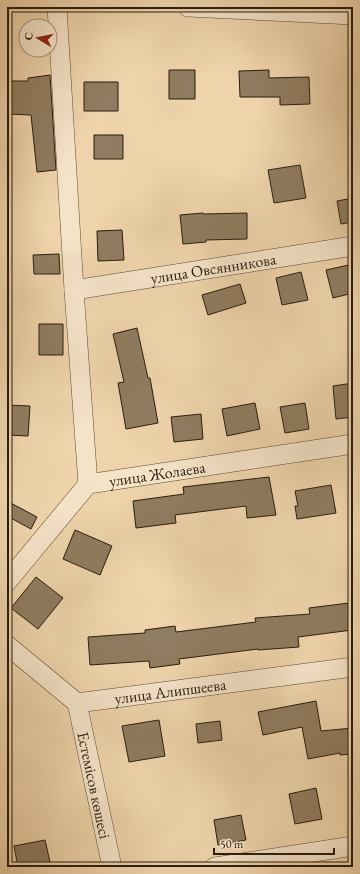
<svg xmlns="http://www.w3.org/2000/svg" width="360" height="874" font-family="'EB Garamond',serif">
<style>
.building{fill:#907c60;stroke:#291c0f}
.lines{fill:none;stroke-linecap:round;stroke-linejoin:round}
.minor-casing{stroke:#5a4a36;stroke-width:20}
.minor{stroke:#f5e3c8;stroke-width:19}
.labels{text-anchor:middle;dominant-baseline:central;stroke-width:4;stroke-linejoin:round;paint-order:stroke}
.street-label{font-size:16px;fill:#291c0f;stroke:#f5e3c8}
</style>
<rect width="100%" height="100%" fill="#efd4ab"/>
<filter id="stains"><feTurbulence type="fractalNoise" baseFrequency=".005" numOctaves="4"/><feColorMatrix values="0 0 0 0 .2 0 0 0 0 .09 0 0 0 0 .02 0 0 0 .5 -.17"/></filter>
<radialGradient id="worn" r=".72"><stop offset=".6" stop-color="#630" stop-opacity="0"/><stop offset="1" stop-color="#630" stop-opacity=".3"/></radialGradient>
<path class="building" d="M169,70H195V99H169Z
M269,70V78L309,77L310,104L280,105V97H240L239,71Z
M50,75L56,170L37,172L31,115L7,114V81H28V78Z
M84,82H118V111H84Z
M94,135H123V159H94Z
M300,165L306,198L274,203L268,170Z
M353,198V222L341,224L337,201Z
M203,213V214L247,213V239L206,240V242L183,244L180,215Z
M122,230L124,260L98,261L97,231Z
M59,254L60,274H34L33,255Z
M353,264V293L333,298L326,270Z
M301,272L308,300L282,305L276,278Z
M240,284L246,303L208,315L202,295Z
M39,324H63V355H39Z
M137,328L148,378H150L158,423L126,429L118,383L124,382L113,334Z
M353,383V417L336,419L333,386Z
M255,403L260,429L227,436L222,409Z
M305,403L309,429L285,433L280,407Z
M7,405L30,406L28,436L7,435Z
M201,414L203,439L174,442L171,417Z
M269,477L276,515L247,518L246,506L175,515L176,523L136,528L133,501L184,494L183,487Z
M331,485L336,513L297,519L295,506H298L295,491Z
M7,501L37,517L31,529L7,516Z
M75,530L112,546L100,575L63,559Z
M36,577L63,598L38,629L11,608Z
M349,603L352,630L298,637L299,647L258,650V649L179,659L180,664L150,668L149,661L90,665L88,637L145,633V630L175,626L176,632L256,622L255,618L310,614L309,608Z
M316,701L321,731L353,728V754L340,755V753L308,759L302,727L263,735L258,712Z
M159,720L165,756L129,762L122,726Z
M220,721L222,740L198,743L196,724Z
M316,788L322,819L295,824L289,794Z
M241,815L246,840L218,845L214,820Z
M45,840L50,862L18,867L14,846Z"/>
<g class="lines">
<defs>
<g id="minor">
<path d="M57,7L74,290L88,484"/>
<path d="M188,7L353,15"/>
<path id="s1" d="M74,290L353,246"/>
<path id="s2" d="M7,582L88,484L353,444"/>
<path id="s3" d="M7,645L77,703L353,667"/>
<path id="s4" d="M77,703L112,867"/>
<path d="M215,867L353,846"/>
</g>
</defs>
<use href="#minor" class="minor-casing"/>
<use href="#minor" class="minor"/>
</g>
<g class="labels">
<g class="street-label">
<text stroke="none"><textPath href="#s1" startOffset="141">улица Овсянникова</textPath></text>
<text stroke="none"><textPath href="#s2" startOffset="197">улица Жолаева</textPath></text>
<text stroke="none"><textPath href="#s3" startOffset="185">улица Алипшеева</textPath></text>
<text stroke="none"><textPath href="#s4" startOffset="84">Естемісов көшесі</textPath></text>
</g>
</g>
<rect width="360" height="874" fill="none" stroke="#efd4ab" stroke-width="24"/>
<rect x="8" y="8" width="344" height="858" fill="none" stroke="#291c0f" stroke-width="2"/>
<rect x="12" y="12" width="336" height="850" fill="none" stroke="#291c0f"/>
<g transform="translate(38 38) rotate(280)"><circle r="19" fill="#f5e3c8" stroke="#a3937e"/>
<path d="M0-3L7 15L0 10L-7 15Z" fill="#8f2418"/>
<text y="-6" font-size="11" font-weight="bold" text-anchor="middle" fill="#291c0f">С</text>
</g>
<path d="M214 848v6h120v-6" fill="none" stroke="#291c0f" stroke-width="2"/>
<text x="220" y="848" font-size="12" fill="#291c0f" stroke="#f5e3c8" stroke-width="3" paint-order="stroke">50 m</text>
<rect width="100%" height="100%" filter="url(#stains)"/>
<rect width="100%" height="100%" fill="url(#worn)"/>
</svg>
